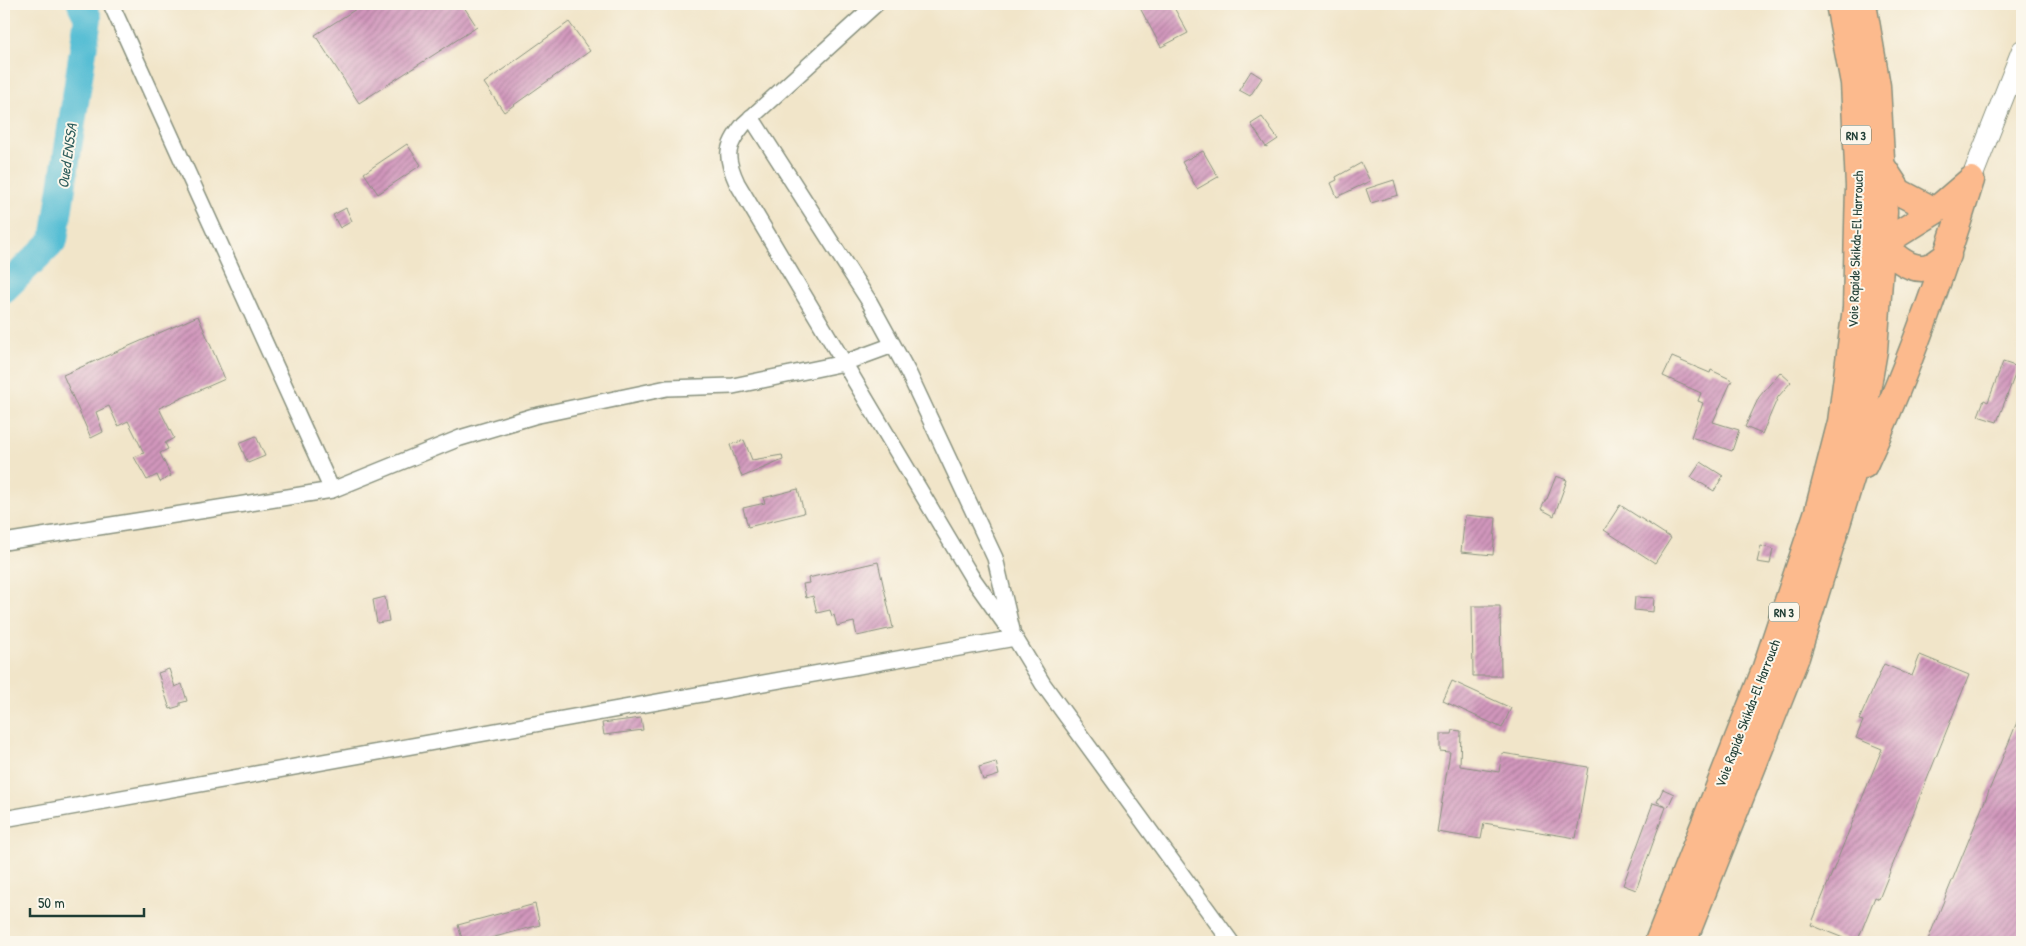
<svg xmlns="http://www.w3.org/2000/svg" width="2026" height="946" font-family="'Patrick Hand',sans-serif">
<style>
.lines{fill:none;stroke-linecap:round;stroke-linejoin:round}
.river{stroke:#57bed4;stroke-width:28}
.building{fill:url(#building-hatch)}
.minor-casing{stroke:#88917e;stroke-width:18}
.tertiary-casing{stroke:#88917e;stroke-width:22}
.trunk-casing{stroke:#88917e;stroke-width:29}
.minor{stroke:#fff;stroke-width:15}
.tertiary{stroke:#fff;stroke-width:20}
.trunk{stroke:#fcba8d;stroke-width:26}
.labels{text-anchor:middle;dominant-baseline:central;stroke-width:4;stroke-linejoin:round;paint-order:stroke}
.shield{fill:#fbf7ec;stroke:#61756b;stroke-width:1}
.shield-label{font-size:12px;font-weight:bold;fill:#1f3d34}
.street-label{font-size:14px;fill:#1f3d34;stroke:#fbf7ec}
.water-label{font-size:15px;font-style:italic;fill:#2d5d5c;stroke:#fbf7ec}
</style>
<defs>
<pattern id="building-hatch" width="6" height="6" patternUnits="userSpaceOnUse" patternTransform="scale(1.25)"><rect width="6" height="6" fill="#d196bc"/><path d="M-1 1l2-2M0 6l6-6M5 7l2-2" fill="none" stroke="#a97c9a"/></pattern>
</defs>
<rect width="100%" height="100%" fill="#fbf7ec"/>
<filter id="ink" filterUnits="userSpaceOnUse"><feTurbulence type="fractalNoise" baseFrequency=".02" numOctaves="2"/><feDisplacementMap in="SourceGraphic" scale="10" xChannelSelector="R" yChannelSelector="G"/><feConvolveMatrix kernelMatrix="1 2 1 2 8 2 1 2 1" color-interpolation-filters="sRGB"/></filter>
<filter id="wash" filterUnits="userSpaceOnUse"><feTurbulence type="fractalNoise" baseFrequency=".0096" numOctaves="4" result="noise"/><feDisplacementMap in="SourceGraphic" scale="20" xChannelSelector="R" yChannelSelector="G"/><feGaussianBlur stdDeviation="1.12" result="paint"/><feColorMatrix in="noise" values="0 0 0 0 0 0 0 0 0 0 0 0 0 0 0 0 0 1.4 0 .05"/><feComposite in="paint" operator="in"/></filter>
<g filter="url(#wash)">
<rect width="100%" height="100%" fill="#f1e5c9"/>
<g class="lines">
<path class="river" d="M4,289L54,240L88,18L81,4"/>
</g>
<g id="blocks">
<path class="building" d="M364,4H462L477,27L359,103L315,35Z
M1149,4H1172L1188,33L1161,47L1140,8Z
M569,22L590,51L504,112L484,83Z
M1251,71L1262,78L1250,96L1239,90Z
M1262,117L1278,139L1266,147L1251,124Z
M407,144L421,165L378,194L364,173Z
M1203,151L1218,177L1197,189L1182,162Z
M1361,163L1370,181L1337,197L1331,183L1337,180L1336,177Z
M1394,180L1398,195L1371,203L1366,189Z
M346,208L352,221L340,228L333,215Z
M198,316L225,379L159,408L174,438L165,443L168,449L160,453L171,476L160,482L157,475L147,480L134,457L144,453L128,421L118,426L109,406L96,412L103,432L91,438L63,375Z
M1672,357L1710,373L1711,370L1732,380L1713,422L1739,430L1732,451L1691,437L1703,403L1698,401L1701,393L1663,376Z
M2003,362L2018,367L1997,422L1978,416L1984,400L1988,402Z
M1780,372L1791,382L1778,397L1762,434L1745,427L1759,397Z
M256,436L265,456L248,463L239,443Z
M744,440L752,460L782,455L783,460L742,477L730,445Z
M1701,462L1723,476L1714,491L1691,477Z
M1556,476L1567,480L1554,516L1541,509L1546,499H1547Z
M798,489L804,513L748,527L743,508L765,503L763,498Z
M1620,505L1671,538L1655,563L1604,530Z
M1465,515L1496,518L1493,555L1461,552Z
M1761,546L1773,549L1770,564L1757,562Z
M878,562L893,628L857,636L854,622L837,626L834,615L832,616L830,610L817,613L813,596L806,598L803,584L809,583L808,578Z
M385,597L389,621L377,623L373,600Z
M1635,597L1654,598L1653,612L1634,610Z
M1472,606H1500L1501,676H1473Z
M1920,655L1969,675L1879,899L1875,897L1857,942H1853L1811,925L1882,749L1856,738L1863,721L1859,720L1884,664L1912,676Z
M169,669L175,687L182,684L187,701L180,703V706L170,709L158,673Z
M1452,681L1511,708L1502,728L1443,701Z
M2022,710V942H1927Z
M641,718L643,730L604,735L602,723Z
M1453,730L1461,731L1460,766L1499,772L1502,753L1588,767L1576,838L1484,823L1481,839L1437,832L1450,752L1440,751V734H1452Z
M996,762L999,775L983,780L979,767Z
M1663,789L1674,794L1668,807L1657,802Z
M1653,803L1666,807L1636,890L1623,885Z
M535,904L540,925L476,942H463L458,925Z"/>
</g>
</g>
<g filter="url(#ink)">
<use href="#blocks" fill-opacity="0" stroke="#88917e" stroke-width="1"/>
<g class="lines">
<defs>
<path id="minor" d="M111,4L332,490
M876,4L744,124C725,147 725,157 737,183L971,576L1015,638L1043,684L1231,942
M751,117L869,301L909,374L995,558L1012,630
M4,542L332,490L460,438L534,416L667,388L733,386L844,363L893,345
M4,819L1015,638"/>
<path id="tertiary" d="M1971,180L2022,50"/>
<path id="trunk" d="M1882,166L1899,192L1935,211
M1876,233C1885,250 1910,275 1931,266C1937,264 1943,258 1948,255
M1872,253L1882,244L1935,211L1971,180
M1864,465C1907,373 1941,277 1971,180
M1658,942L1765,670L1818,511L1841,422L1856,308L1859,186L1854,83L1839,4
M1683,942L1796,657L1853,472L1874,350L1884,212L1877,86L1863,4"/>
</defs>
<use href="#minor" class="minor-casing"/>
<use href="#tertiary" class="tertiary-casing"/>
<use href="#trunk" class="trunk-casing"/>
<use href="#minor" class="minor"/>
<use href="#tertiary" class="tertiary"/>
<use href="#trunk" class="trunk"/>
</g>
</g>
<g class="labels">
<g class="shield">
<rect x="1841" y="125.5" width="30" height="19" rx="4"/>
<rect x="1769" y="602.5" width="30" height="19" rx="4"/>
</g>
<g class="shield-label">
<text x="1856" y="135">RN 3</text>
<text x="1784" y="612">RN 3</text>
</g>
<g class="street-label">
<text transform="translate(1855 249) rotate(-88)">Voie Rapide Skikda-El Harrouch</text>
<text transform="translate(1747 713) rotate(-69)">Voie Rapide Skikda-El Harrouch</text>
</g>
<g class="water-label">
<text transform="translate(67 156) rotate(-82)">Oued ENSSA</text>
</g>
</g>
<rect width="2026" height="946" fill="none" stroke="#fbf7ec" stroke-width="20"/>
<path d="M30 908v8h114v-8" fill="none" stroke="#1f3d34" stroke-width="2.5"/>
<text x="38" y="908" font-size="15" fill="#1f3d34" stroke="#fbf7ec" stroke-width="4" paint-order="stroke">50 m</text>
</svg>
